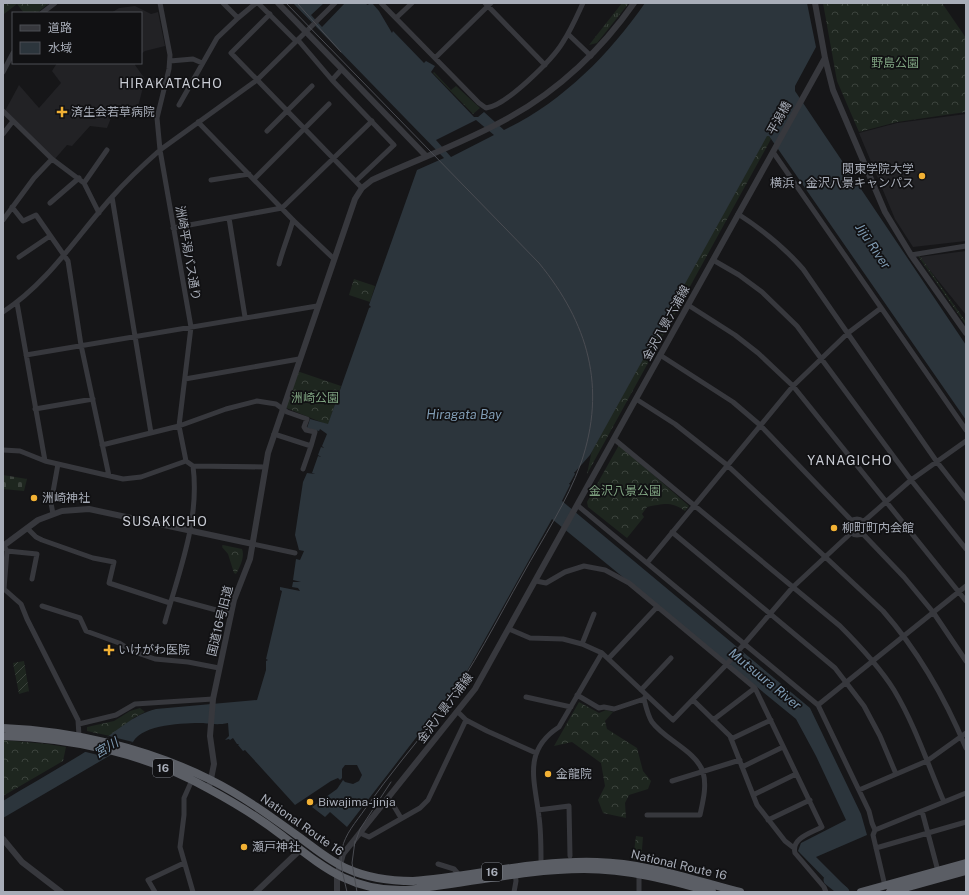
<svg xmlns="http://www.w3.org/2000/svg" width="969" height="895" font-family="'Public Sans','Noto Sans JP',sans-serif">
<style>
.built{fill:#222225}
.grass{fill:url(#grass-tufts)}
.forest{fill:url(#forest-crowns)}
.cemetery{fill:url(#cemetery-stones)}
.garden{fill:url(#garden-furrows)}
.water{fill:#2c353c}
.pier{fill:#161618}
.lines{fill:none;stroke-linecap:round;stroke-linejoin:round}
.river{stroke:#2c353c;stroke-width:11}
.minor{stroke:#37383d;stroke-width:5}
.tertiary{stroke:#37383d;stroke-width:6}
.trunk{stroke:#5b5e65;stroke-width:8}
.tram{stroke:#4a4c52;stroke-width:1}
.poi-dot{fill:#f2b134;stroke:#111113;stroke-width:1.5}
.labels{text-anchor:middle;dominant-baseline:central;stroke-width:3.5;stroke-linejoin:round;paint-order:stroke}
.shield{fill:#111113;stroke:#7b7e86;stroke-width:1}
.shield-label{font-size:11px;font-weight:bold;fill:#a8adb8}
.park-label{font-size:12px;fill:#7fa381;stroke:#111113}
.poi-label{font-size:12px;fill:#a8adb8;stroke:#111113;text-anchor:start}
.street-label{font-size:12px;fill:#a8adb8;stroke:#111113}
.neighbourhood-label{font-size:13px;letter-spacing:1px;fill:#c9ccd4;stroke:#111113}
.water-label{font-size:13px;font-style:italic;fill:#7f9bb3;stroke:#111113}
</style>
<defs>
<pattern id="grass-tufts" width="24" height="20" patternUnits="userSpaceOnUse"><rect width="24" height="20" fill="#1e261f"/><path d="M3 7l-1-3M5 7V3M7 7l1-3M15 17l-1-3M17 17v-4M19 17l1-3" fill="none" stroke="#3c433d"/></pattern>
<pattern id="forest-crowns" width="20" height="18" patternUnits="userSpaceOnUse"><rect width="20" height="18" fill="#1e261f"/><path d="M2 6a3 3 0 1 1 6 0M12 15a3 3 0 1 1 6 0" fill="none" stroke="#3c433d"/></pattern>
<pattern id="cemetery-stones" width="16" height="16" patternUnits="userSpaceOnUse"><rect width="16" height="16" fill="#1e261f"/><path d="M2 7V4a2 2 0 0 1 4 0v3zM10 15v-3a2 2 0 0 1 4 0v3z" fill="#3c433d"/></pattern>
<pattern id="garden-furrows" width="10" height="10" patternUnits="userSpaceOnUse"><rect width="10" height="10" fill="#1e261f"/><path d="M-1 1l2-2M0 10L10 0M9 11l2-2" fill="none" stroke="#3c433d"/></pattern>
</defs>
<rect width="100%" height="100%" fill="#161618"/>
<path class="built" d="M135,6L151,14L158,12L165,46L145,51L141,54V13H111L119,8Z
M57,63H136L135,65L145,79L136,115L123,111L113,113L107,128L90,126L72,146L67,145L54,160L5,111L19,85L39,108L61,83L52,71Z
M966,114V241L913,247L895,219L859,133L897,123Z
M966,251V315L919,257Z"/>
<path class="grass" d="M622,3H629L597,43L589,45Z
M434,72L451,90L456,86L480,108L473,114L433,73Z"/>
<path class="forest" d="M3,3H49L37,13H24L17,4L4,14Z
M823,3H942L966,38V112L897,122L859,132L837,81Z
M765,135H768L771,139L587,474L593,445Z
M354,279L375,286L370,302L349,295Z
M297,371L341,386L328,425L284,407Z
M619,445L689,506L685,511C670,501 664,504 647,507L642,514L644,517L627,538L588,507L587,502Z
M223,545L242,549C245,557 240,567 236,574L234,573L228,554L222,547Z
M579,702L599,713L606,710L613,712L605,721L607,729L637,748L643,771L651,781L648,789L629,795L625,803L626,818L603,813L598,800L605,786L601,763L572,742L554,746Z
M140,708L145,712L135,717L110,736L87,731V727L114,721L130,711Z
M3,740L47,744L66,747L63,761L3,796Z
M636,836L643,837L641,861L633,859Z"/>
<path class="cemetery" d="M3,475L27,479L24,491L3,489Z"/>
<path class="garden" d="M919,255L966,322V325L918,256Z
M24,661L29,691L19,694L13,663Z"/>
<path class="water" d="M293,3H366L367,5L372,3L379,11L392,33L393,31L424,63L426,61L435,66L431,72L474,117H478L484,112L504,130C561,103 609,55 645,3H807L816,47L795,86V91L966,345V420L769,136H767L590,455L575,472H574L575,474L570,483H569L570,485L562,501L810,708L861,814L867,835L816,857L847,888L836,890L798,851L801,843L846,820L816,756L796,719L552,519L466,673L347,827L330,812L325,817L312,807L337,789L343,780L345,782L353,784L359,781L362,775L357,765H345L342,769V778L340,780L338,778L331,781L295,805L245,750L243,751L238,745L239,744H237L233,738L230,740L229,739L225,740L229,736L228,723C219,725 212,724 203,723C184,723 143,724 133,742L3,818V801C34,782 65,765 96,745C116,732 132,715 156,709L257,700L266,670V661L268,660L266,659L282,591L280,590V587L300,591L298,588L292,587L293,582H301L293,580L296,559L300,560L304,551L299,550L295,535L303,482L307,473L315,474L312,473L318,456L321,457L318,455L321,447L324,448L322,446L327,434L320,429L319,431L307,428L310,419L328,424L369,308L371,307L369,305L417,170L444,158Z"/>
<path class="pier" d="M324,3H345L322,27L311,15Z
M476,120L494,135L451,157L436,140Z
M109,736L133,742L106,757L82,751Z"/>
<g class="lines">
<path class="river" d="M829,880L844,892"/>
<path class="minor" d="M223,3L238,18L256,3
M258,3L296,41
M381,3L479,103L486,108C506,106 553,59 563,42C571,30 577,16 583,3
M485,3L545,65
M42,13L55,3
M270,14L231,53L362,188
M396,18L412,3
M568,34L591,56
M298,40L332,80L394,145L356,181
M435,58L491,3
M170,61L193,59L202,63
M3,72L13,53
M332,80L342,69
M149,82L165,86
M179,105L217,38L238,18
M3,111L52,159L84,183L99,213
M198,122L293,220L333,258
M267,131L312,86
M3,134L13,121
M773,152L966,430
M254,179L329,104
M211,180L249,174
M84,183L107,150
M112,197L151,433
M50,203L79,178
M12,207L23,221L36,215L68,261L81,345L109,476
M738,214C763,230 784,247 803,269L937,462L966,499
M229,218L245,317
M3,220L34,178L52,159
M173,228L282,208L372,121
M911,255L966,246
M19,257L50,236
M713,260L739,275L762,292L797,326L911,480L966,549
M279,264C283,248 289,235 293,220
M17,303L45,461
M688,305L735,335L758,353L793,386L966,601
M3,312C49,282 76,237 112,197C127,180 143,165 160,150L157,118L169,69L170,55L160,3
M26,355L317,306
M660,355L733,402L760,425L852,521
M185,379L299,359
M636,399L675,424L727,465L883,611C919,652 945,698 966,748
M35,409L93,399
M614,439L840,626C860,646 879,666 894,690C915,725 928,765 944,802
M102,445L179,426L226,409L257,401L276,404L287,412L307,419L304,427L306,430L315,432L311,446L274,434
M3,450L20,451L45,461L123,479L141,477L186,461
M193,466L265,467
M303,469L311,446
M577,505L818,705L869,811L872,823L875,830
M53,514L51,503L58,464
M849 527a8 8 0 1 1 16 0a8 8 0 1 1-16 0Z
M863,522L911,480L966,441
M27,528L36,537L42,540L93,558L114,562L109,583L170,603
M672,532L835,668L864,706L880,736L896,774
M862,533L904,577L933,612L966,661
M253,544L295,553
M4,546L7,551L37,554L32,579
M647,563L793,386L848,333L881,308
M536,581L546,583L565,572L584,566L605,570L629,583L755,688L822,827C811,833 791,838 795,853L824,887L826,892
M4,589L21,604L27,619L78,720L79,736
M4,589L7,551
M172,598L231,614
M42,606L80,618L86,631L119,643L132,651L155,659L188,662L219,668
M165,622C179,571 200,520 193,466L186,461L179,426L191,327L160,150L257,80L335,3
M509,629L530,638L563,639L582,644L602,653L559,727C522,751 535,781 539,817C541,831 541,846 541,860
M582,644L594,614
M602,653L673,720L727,664L793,587L851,533
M609,658L657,607
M641,690L671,658
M577,695L599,708L604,707L614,709L644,699L646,696
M526,697L571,707
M644,699C646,707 648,716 652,722C665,740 696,751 703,772C707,786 703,801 700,815H647
M693,700L730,736L757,805L785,841L794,848
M818,705L966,586
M466,720L487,731L536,753
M713,720L755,688
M79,724L116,715L135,704L213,699
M731,739L771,720
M742,767L783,747
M192,780L184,798V815L180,847L193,892
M672,781L740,760
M859,790L927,761L966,733
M753,795L796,774
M389,798L401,818
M538,810L569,806L570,856
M922,811L938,871
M768,820L810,800
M360,833L369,837L420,808L428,800L466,720L458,712
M876,848L966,822
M438,864L454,869L460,876
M639,874V892
M885,886L873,835L875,830L966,793
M155,892L148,880L184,863
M514,892L516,881L515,871"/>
<path class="tertiary" d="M278,3L426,156
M815,3L825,58L833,90L885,212L911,255L966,333
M3,546L38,520L62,511L89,509L253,544
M210,784L214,764L210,736L213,699L234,600L250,559L268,453L355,199L362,188L372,180C418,159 466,142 510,117C559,90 602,49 634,3
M3,839L22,862L61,892
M256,892L300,850
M337,892V875L343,854L475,689L825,58"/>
<path class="trunk" d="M3,728C74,731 147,748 211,780C243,796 273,818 302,839C317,850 331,862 348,869C368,878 391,881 413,881C474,876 535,860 597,862C646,863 693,880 740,892
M3,736C74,738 147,754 209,789C233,802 258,817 280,834C322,866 350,892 406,890C464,884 526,869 584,869C628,869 670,880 712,892
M861,892L966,863
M890,892L966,871"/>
<path class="tram" d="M286,3L539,263C588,323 607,387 581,463C567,502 543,538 523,574C497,620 473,668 442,710C416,743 389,775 365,809C356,822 345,834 342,849C339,863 344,878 347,892
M297,3L341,52
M355,841L352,863L357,892
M354,846L360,829L391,782"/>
</g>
<g class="poi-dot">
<path d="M60 106h4v4h4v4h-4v4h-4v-4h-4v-4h4z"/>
<circle cx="922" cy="176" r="4"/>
<circle cx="34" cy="498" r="4"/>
<circle cx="834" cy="528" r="4"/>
<path d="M107 644h4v4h4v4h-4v4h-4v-4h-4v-4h4z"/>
<circle cx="548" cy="774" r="4"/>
<circle cx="310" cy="802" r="4"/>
<circle cx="244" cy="847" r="4"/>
</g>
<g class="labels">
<g class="shield">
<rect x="153" y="759" width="20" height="18" rx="3"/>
<rect x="482" y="863" width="20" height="18" rx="3"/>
</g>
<g class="shield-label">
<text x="163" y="768">16</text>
<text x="492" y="872">16</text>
</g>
<g class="park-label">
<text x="895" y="63">野島公園</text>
<text x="315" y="398">洲崎公園</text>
<text x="625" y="491">金沢八景公園</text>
</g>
<g class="poi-label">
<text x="71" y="112">済生会若草病院</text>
<text x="914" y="169" text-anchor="end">関東学院大学<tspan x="914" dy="14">横浜・金沢八景キャンパス</tspan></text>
<text x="42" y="498">洲崎神社</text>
<text x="842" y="528">柳町町内会館</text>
<text x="118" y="650">いけがわ医院</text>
<text x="556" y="774">金龍院</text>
<text x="318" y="802">Biwajima-jinja</text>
<text x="252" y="847">瀬戸神社</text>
</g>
<g class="street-label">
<text transform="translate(779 118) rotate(-61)">平潟橋</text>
<text transform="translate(188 253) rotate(80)">洲崎平潟バス通り</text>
<text transform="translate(666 323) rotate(-61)">金沢八景六浦線</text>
<text transform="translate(220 621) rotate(-76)">国道16号旧道</text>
<text transform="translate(445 708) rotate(-53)">金沢八景六浦線</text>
<text transform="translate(302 825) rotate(35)">National Route 16</text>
<text transform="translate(679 865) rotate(13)">National Route 16</text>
</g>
<g class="neighbourhood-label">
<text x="171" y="83">HIRAKATACHO</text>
<text x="850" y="460">YANAGICHO</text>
<text x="165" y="521">SUSAKICHO</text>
</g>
<g class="water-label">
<text transform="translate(873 246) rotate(56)">Jijū River</text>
<text x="464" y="414">Hiragata Bay</text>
<text transform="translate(765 679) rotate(39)">Mutsuura River</text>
<text transform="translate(106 748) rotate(-31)">宮川</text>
</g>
</g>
<rect width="969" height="895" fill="none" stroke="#a8adb8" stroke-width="8"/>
<rect x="12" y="12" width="130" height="52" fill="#111113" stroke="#4d4f55"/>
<rect x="20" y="25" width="20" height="6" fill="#37383d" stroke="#4d4f55"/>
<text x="48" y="32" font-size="12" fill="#a8adb8">道路</text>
<rect x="20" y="42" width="20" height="12" fill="#2c353c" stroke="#4d4f55"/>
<text x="48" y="52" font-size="12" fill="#a8adb8">水域</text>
</svg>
